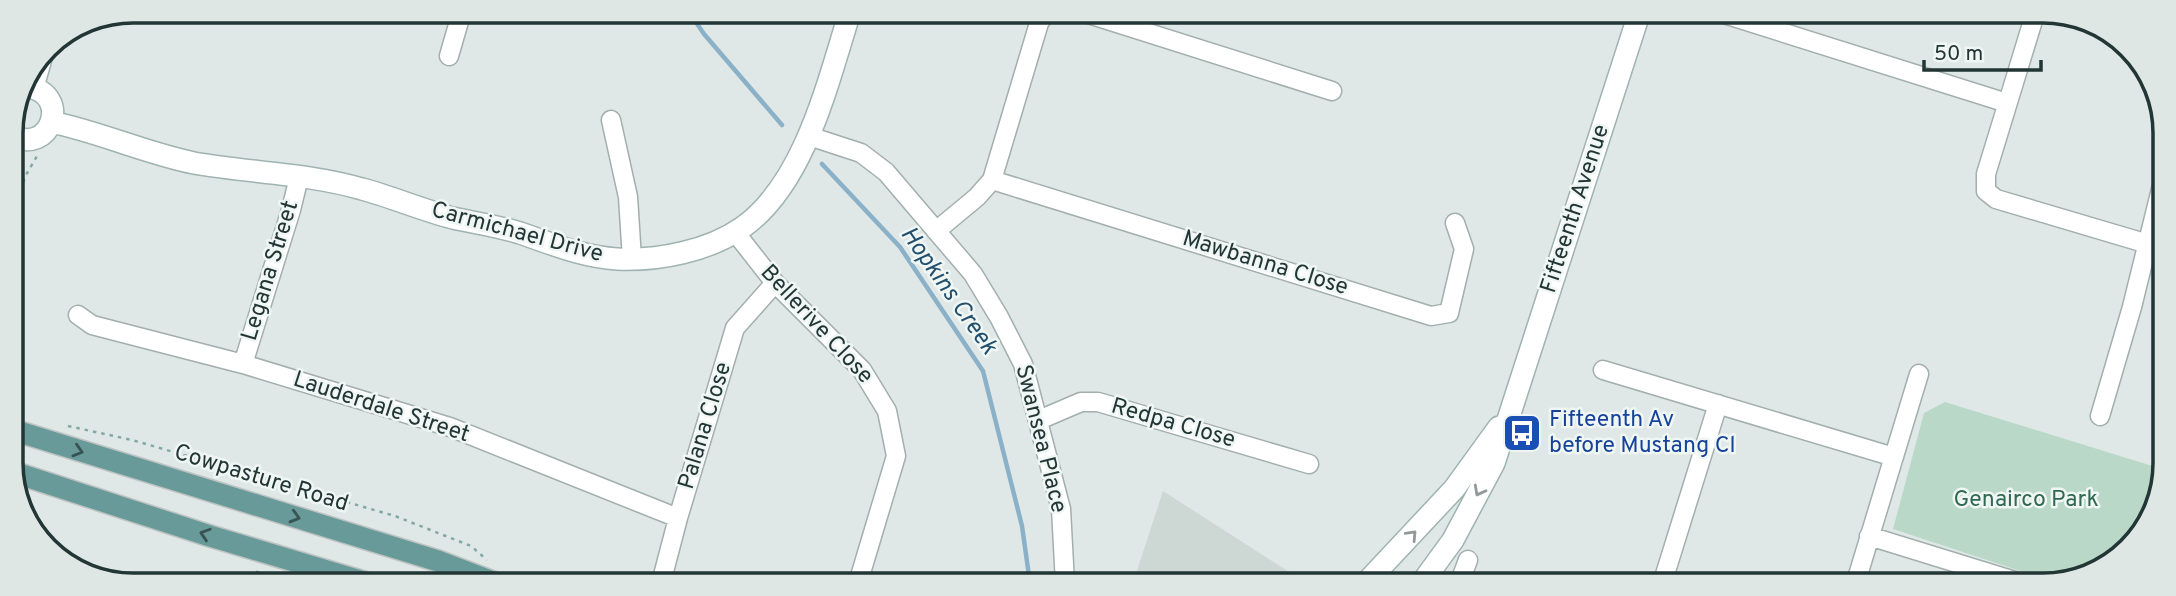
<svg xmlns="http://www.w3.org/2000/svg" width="2176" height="596" font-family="Overpass,sans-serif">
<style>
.built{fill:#cdd8d5}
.green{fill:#b9d8c8}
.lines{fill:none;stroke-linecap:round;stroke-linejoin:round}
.stream{stroke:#8bb1c9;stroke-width:4.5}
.street-casing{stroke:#a3afad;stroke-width:21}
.secondary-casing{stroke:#9fb3b0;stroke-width:24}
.primary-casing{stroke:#bdc3c2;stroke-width:24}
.path{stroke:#82a9a5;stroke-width:2.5;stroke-dasharray:3.5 5;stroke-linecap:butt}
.street{stroke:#fff;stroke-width:18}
.secondary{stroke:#fff;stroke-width:21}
.primary{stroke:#679a98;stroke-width:21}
.oneway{stroke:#375453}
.oneway2{stroke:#909a9a}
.labels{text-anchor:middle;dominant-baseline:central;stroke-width:5;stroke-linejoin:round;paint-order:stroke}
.street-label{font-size:23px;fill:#223635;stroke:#eff6f4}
.transit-label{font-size:23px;fill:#164399;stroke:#eff6f4;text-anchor:start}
.park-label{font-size:23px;fill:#306953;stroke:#eff6f4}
.water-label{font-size:24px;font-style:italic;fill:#224f6c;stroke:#eff6f4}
.rim{fill:none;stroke:#223635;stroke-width:3.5}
</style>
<rect width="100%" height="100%" fill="#dfe8e6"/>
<path class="built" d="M1163,491L1308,584H1309L1133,583Z"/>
<path class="green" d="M1945,402L2162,469L2161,494L2118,560L2057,583L1893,529L1924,413Z"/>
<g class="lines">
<path class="stream" d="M689,12L704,34L782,125
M822,164L900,247L983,371L1022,526L1030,583"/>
<defs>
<path id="street" d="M1082,12L1332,91
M1724,14L2007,103
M2035,14L1986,174V191L1996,199L2148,244
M449,56L462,11
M611,120L628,197L632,259
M809,136L861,153L886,172L973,274L999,317L1023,364L1061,509L1065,583
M992,180L1431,316L1449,313L1464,249L1455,223
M936,231L977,197L992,180L1039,23L1046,12
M735,232L775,283L862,370L887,411L896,456L858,583
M78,315L92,325L243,364L450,427L678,518
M243,364L291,210L299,177
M1603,370L1894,457
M2100,416L2132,307L2163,181
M1039,420L1081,402H1098L1309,464
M1869,536L2028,585
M661,583L678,518L735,328L775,283
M1459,584L1468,560
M1662,584L1718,404
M1855,585L1919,374"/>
<path id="secondary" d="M33,87L42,55
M51,122C100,132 145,153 194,163C250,173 307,173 362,189C392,197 422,210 453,218C475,223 498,226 520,233C552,244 583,257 617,259C658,261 709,251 743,227C805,183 828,81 850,12
M11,135C51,157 72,94 28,87
M1365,584L1454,489L1499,427
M1421,584L1453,540L1494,463L1639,14"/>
<path id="primary" d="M13,430L438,561L493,582
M13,472L210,536L364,582"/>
</defs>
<use href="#street" class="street-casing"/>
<use href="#secondary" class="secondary-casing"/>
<use href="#primary" class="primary-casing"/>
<path class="path" d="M11,214L26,175L37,156
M68,426L132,440L395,516L471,546L487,560
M509,575L525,582
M244,582L253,571L280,577"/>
<use href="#street" class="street"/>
<use href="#secondary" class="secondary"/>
<use href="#primary" class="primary"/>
</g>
<defs><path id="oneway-chevron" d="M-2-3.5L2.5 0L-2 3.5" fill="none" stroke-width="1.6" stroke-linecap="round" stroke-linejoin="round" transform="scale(1.75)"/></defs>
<g class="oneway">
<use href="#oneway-chevron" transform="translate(78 451) rotate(17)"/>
<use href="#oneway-chevron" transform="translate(295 517) rotate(16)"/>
<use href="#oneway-chevron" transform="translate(205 534) rotate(-162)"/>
</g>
<g class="oneway2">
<use href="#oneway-chevron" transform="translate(1479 491) rotate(118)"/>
<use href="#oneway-chevron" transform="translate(1412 535) rotate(-47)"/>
</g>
<defs>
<symbol id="bus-square" viewBox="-11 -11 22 22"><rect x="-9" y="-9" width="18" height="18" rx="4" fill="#1a4fb4" stroke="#eff6f4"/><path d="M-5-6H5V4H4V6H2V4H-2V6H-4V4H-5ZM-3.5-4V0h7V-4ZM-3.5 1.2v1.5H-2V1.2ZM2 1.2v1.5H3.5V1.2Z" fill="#fff"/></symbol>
</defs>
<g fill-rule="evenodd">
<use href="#bus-square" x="1500" y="411" width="44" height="44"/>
</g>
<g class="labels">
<g class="street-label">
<text transform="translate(1576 209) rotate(-72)">Fifteenth Avenue</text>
<text transform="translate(517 233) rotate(15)">Carmichael Drive</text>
<text transform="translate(1265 264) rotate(17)">Mawbanna Close</text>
<text transform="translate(271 271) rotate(-73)">Legana Street</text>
<text transform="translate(816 325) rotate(47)">Bellerive Close</text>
<text transform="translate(381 408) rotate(18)">Lauderdale Street</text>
<text transform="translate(1173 424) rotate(16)">Redpa Close</text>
<text transform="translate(706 426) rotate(-73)">Palana Close</text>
<text transform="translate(1040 439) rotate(76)">Swansea Place</text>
<text transform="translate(261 479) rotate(17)">Cowpasture Road</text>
</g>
<g class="transit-label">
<text x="1549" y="420">Fifteenth Av<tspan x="1549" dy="26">before Mustang Cl</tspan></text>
</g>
<g class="park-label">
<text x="2026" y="500">Genairco Park</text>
</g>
<g class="water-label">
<text transform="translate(948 291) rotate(55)">Hopkins Creek</text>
</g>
</g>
<path d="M0 0H2176V596H0ZM133 23H2043A110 110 0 0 1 2153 133V463A110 110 0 0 1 2043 573H133A110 110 0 0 1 23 463V133A110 110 0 0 1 133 23Z" fill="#dfe7e5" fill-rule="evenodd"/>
<path class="rim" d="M133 23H2043A110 110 0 0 1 2153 133V463A110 110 0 0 1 2043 573H133A110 110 0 0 1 23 463V133A110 110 0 0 1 133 23Z"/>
<path d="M1924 60v10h117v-10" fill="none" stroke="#223635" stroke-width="3.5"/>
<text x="1934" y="60" font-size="21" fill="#223635" stroke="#eff6f4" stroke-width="5" paint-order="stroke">50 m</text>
</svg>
